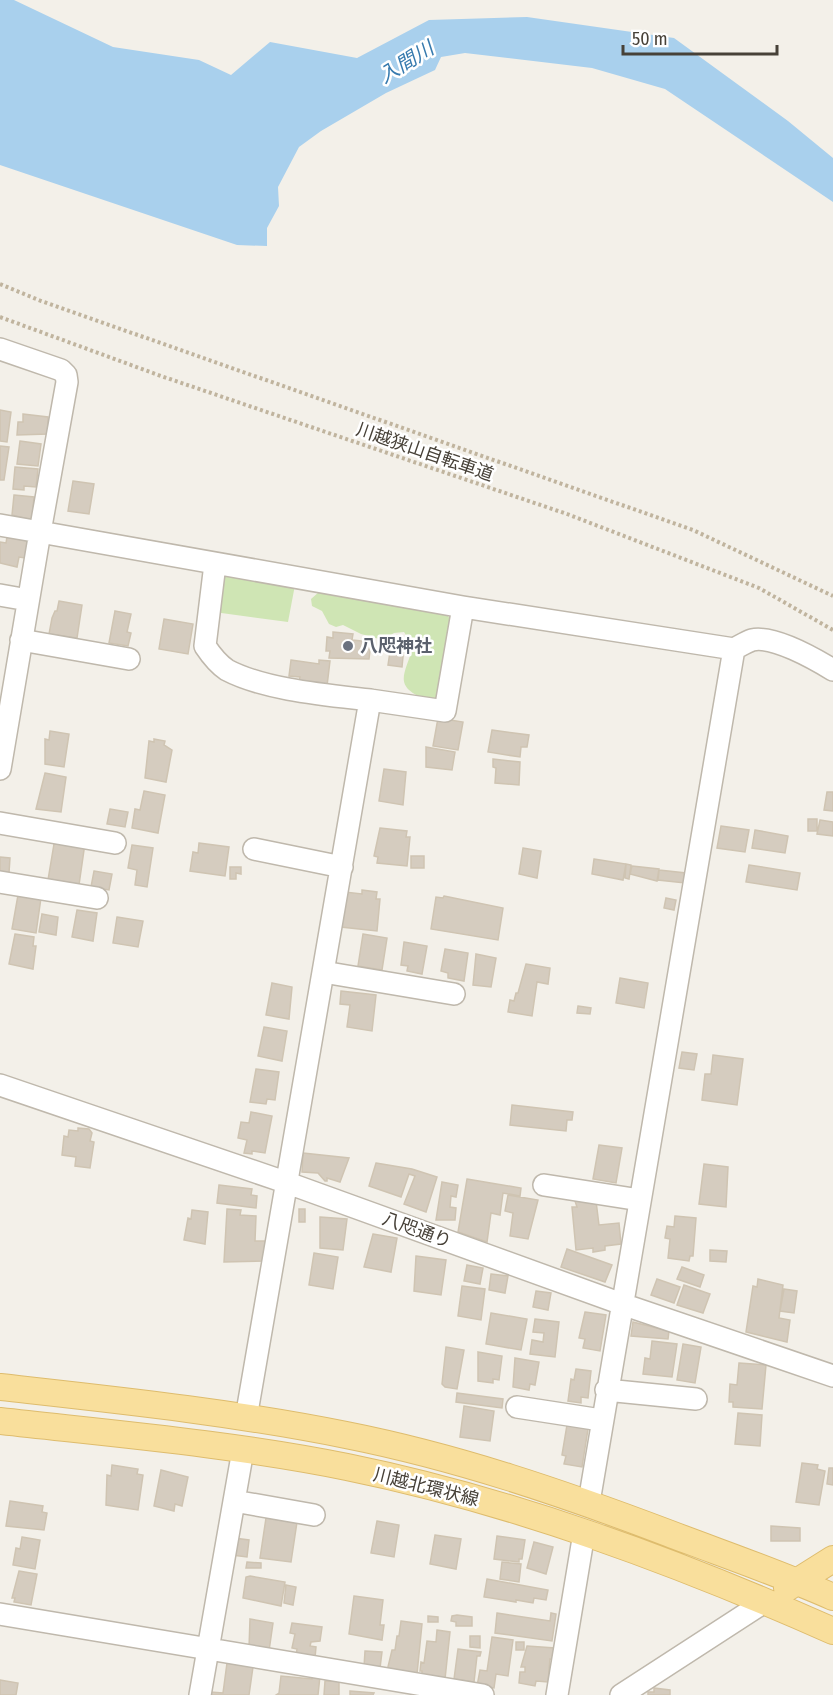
<svg xmlns="http://www.w3.org/2000/svg" width="833" height="1695" font-family="'Fira Sans Condensed','Noto Sans JP',sans-serif">
<style>
.green{fill:#cfe5b4}
.water{fill:#a9d0ed}
.building{fill:#d5ccbf;stroke:#cfc4b2;stroke-width:1.5}
.lines{fill:none;stroke-linecap:round;stroke-linejoin:round}
.minor-casing{stroke:#bfb8ac;stroke-width:24}
.major-casing{stroke:#debc6d;stroke-width:28}
.path{stroke:#c0b49e;stroke-width:4;stroke-dasharray:3 3;stroke-linecap:butt}
.minor{stroke:#fff;stroke-width:21}
.major{stroke:#f9df9c;stroke-width:26}
.worship-dot{fill:#6b7280;stroke:#fff;stroke-width:2}
.labels{text-anchor:middle;dominant-baseline:central;stroke-width:5;stroke-linejoin:round;paint-order:stroke}
.street-label{font-size:18px;fill:#474138;stroke:#fff}
.worship-label{font-size:18px;font-weight:bold;fill:#5b616d;stroke:#fff;text-anchor:start}
.water-label{font-size:20px;font-style:italic;fill:#367aae;stroke:#fff}
</style>
<rect width="100%" height="100%" fill="#f3f0e9"/>
<path class="green" d="M221,572L295,585L288,622L214,612Z
M319,592L339,597L347,593L447,615L453,622L440,697L429,701C391,686 405,676 413,646L404,632L394,633L383,640L361,634L343,625L336,627L329,624L322,611L312,606L311,599Z"/>
<path class="water" d="M0,0H14L113,47L199,60L231,75L270,42L357,58L429,20L527,17L674,38L788,121L833,158V202L665,89L592,68L465,53L441,57L435,70L386,93L321,131L299,147L278,187L279,206L267,228V246L237,245L0,165Z"/>
<path class="building" d="M0,410L11,412L7,442L0,441Z
M23,414L48,417V434L17,435L18,422H23Z
M20,441L41,444L38,466L17,464Z
M0,446L9,447L4,480H0Z
M15,467L38,469L36,487L24,486V490L13,489Z
M73,481L94,484L89,514L68,511Z
M14,495L34,497L32,520L12,515Z
M7,537L28,541L25,558L19,557L17,567L0,563V542L6,543Z
M59,601L82,605L77,638L49,634L52,618L55,611H57Z
M115,611L131,614L127,632L131,633L128,646L109,643Z
M164,619L193,624L188,654L159,649Z
M333,632L353,634L352,640L371,642L369,659L329,658L330,651H326L327,637L333,638Z
M391,645L404,647L402,667L388,665Z
M291,660L319,664V660L330,661L327,686L299,682L300,677L289,676Z
M438,718L463,722L458,750L433,746Z
M492,730L529,735L527,747H521L520,757L488,752Z
M50,731L69,734L64,767L45,764V739L49,740Z
M154,739L165,741L164,745L172,750L166,782L145,778L149,741L154,742Z
M426,747L455,752L452,770L426,767Z
M493,759L520,762L519,785L495,783L496,768L493,767Z
M384,769L406,772L403,805L379,801Z
M45,773L66,777L61,812L36,809Z
M144,791L165,795L158,833L132,828L135,809L140,810Z
M827,792H833V811L824,810Z
M110,809L128,812L125,827L107,824Z
M808,819H817V831H808Z
M820,820L833,822V836L817,834Z
M721,826L749,830L745,852L717,848Z
M380,828L407,831L406,837H410L407,866L377,863L378,857L374,856Z
M755,830L788,836L785,853L752,848Z
M55,838L85,843L79,885L48,880Z
M199,843L229,847L225,876L190,871L193,852L198,853Z
M132,845L153,848L147,887L135,885L137,870L128,868Z
M523,848L541,851L537,878L519,874Z
M411,856H424V868H411Z
M0,857L10,858L9,873L0,872Z
M594,859L626,864L623,880L592,874Z
M626,864L631,865L629,879L625,878Z
M749,865L800,873L797,890L746,882Z
M632,866L659,869L657,881L630,874Z
M230,867H241V874L236,873V879H230Z
M659,870L686,873L685,883L658,880Z
M94,871L112,874L109,890L91,887Z
M362,890L377,892L376,899H380L377,931L341,927L345,892L362,894Z
M18,895L41,898L36,933L12,929Z
M444,896L503,908L498,940L431,929L436,897L443,898Z
M666,898L676,900L674,910L664,908Z
M77,910L97,913L93,941L72,937Z
M42,914L58,917L56,935L39,932Z
M117,917L143,921L138,947L113,943Z
M15,934L34,937L33,946H36L33,969L9,964Z
M363,934L387,938L382,970L358,966Z
M404,942L427,946L422,974L407,971L408,966L401,965Z
M445,949L468,953L464,981L448,978V973L441,971Z
M476,954L496,958L491,987L473,985Z
M526,964L550,968L548,984L537,982L532,1016L508,1012L510,1000L514,1001L516,993H518Z
M620,978L648,983L644,1008L616,1003Z
M272,983L292,987L289,1019L266,1015Z
M341,991L376,995L372,1031L347,1027L350,1005L340,1004Z
M578,1006L591,1008L590,1014L577,1013Z
M264,1027L287,1031L282,1061L258,1056Z
M682,1052L697,1054L694,1070L679,1068Z
M713,1055L743,1059L737,1105L702,1100L705,1074H711Z
M256,1069L279,1072L275,1100L267,1099L266,1104L250,1102Z
M512,1105L573,1112L572,1120H567L566,1131L510,1125Z
M251,1112L272,1116L265,1153L252,1151V1154L244,1153L247,1140L238,1138L241,1122L249,1123Z
M78,1128L89,1129L92,1133L90,1141L94,1142L90,1168L75,1166L76,1157L62,1155L64,1136L68,1137L69,1130L78,1131Z
M599,1145L622,1148L616,1183L593,1179Z
M303,1153L349,1158L340,1182L327,1178V1181H325L318,1173L302,1172Z
M376,1163L412,1169L437,1177L426,1212L404,1204L415,1176L409,1174L401,1197L369,1186Z
M704,1164L728,1167L726,1207L699,1204Z
M467,1179L521,1188L520,1196L503,1193L500,1215L491,1213L487,1242L458,1232Z
M442,1182L458,1185L456,1197L451,1196L450,1207L456,1208L455,1220H436Z
M219,1185L252,1189L251,1195L257,1196L256,1208L217,1203Z
M508,1195L538,1200L528,1239L510,1236L513,1213L505,1211Z
M574,1198L596,1201L599,1225L619,1223L621,1244L605,1246V1250L593,1252V1248L576,1250L572,1207H577Z
M227,1209L241,1210L240,1215L256,1216L255,1241H265L264,1261L224,1262Z
M299,1209H305V1222H299Z
M192,1210L208,1212L205,1244L184,1240L188,1218L191,1219Z
M675,1216L696,1218L693,1256H690L689,1261L668,1258L670,1239L665,1238L667,1226L674,1227Z
M320,1217L347,1219L343,1250L320,1248Z
M373,1234L397,1238L391,1272L364,1267Z
M567,1249L612,1265L605,1282L561,1267Z
M710,1250L727,1251L726,1262L710,1261Z
M314,1253L338,1257L333,1289L309,1285Z
M416,1256L446,1260L441,1295L414,1291Z
M467,1265L483,1268L480,1284L464,1281Z
M682,1267L704,1275L700,1287L677,1279Z
M491,1274L508,1276L505,1293L489,1290Z
M657,1279L680,1287L674,1303L651,1295Z
M758,1279L783,1285L779,1318L790,1320L787,1342L746,1332L753,1286L757,1287Z
M684,1285L710,1294L703,1313L677,1305Z
M462,1286L485,1289L481,1320L458,1316Z
M784,1289L797,1291L794,1313L780,1311Z
M536,1291L551,1293L548,1310L533,1307Z
M585,1312L606,1315L600,1351L583,1348L585,1339L579,1338Z
M491,1313L527,1319L521,1350L486,1344Z
M535,1319L559,1322L555,1357L530,1354L532,1340L543,1342L544,1333L533,1332Z
M633,1322L669,1331L668,1339L631,1336Z
M652,1341L677,1344L672,1377L643,1374L645,1358L650,1359Z
M683,1344L701,1347L695,1383L677,1380Z
M446,1347L464,1350L457,1389L445,1387L442,1384Z
M478,1352L502,1356L499,1380L493,1379V1383L478,1381Z
M515,1358L539,1362L535,1385L530,1384L529,1390L513,1387Z
M739,1363L766,1365L762,1409L733,1407V1402H729L730,1384L737,1385Z
M576,1369L591,1371L588,1398L581,1397V1403L568,1401L571,1379L574,1380Z
M457,1393L503,1399L502,1408L456,1402Z
M464,1406L494,1411L490,1441L460,1437Z
M738,1413L762,1415L760,1446L735,1444Z
M567,1425L588,1429L582,1467L564,1464L566,1456L562,1455Z
M802,1463L818,1465L817,1469L825,1471L819,1505L796,1502Z
M112,1465L138,1469L137,1474L143,1475L138,1510L106,1505L107,1475L111,1476Z
M829,1468H833V1485L827,1484Z
M161,1470L188,1477L182,1506L175,1504L174,1511L154,1506Z
M10,1501L43,1506L42,1512L47,1513L44,1530L6,1526Z
M266,1518L297,1522L291,1562L260,1558Z
M377,1521L399,1525L394,1557L371,1553Z
M771,1526L800,1528V1541H771Z
M435,1535L461,1539L456,1569L430,1564Z
M497,1536L525,1540L522,1559H519V1562L494,1559Z
M22,1537L40,1540L35,1569L13,1565L16,1548L20,1549Z
M234,1538L249,1540L247,1557L232,1555Z
M534,1542L553,1547L546,1574L527,1568Z
M247,1562L261,1563V1568H246Z
M502,1562L521,1564L519,1582L500,1579Z
M19,1571L37,1574L31,1605L14,1602L15,1598H12Z
M250,1576L285,1582L281,1606L243,1598L246,1577Z
M487,1579L548,1590L546,1600L534,1598L533,1603L516,1600V1602L484,1597Z
M286,1585L296,1587L293,1605L284,1603Z
M354,1596L383,1600L380,1625H384L382,1640L349,1634Z
M497,1613L550,1621L551,1613L556,1614L552,1641L495,1633Z
M457,1615L472,1617V1626H456V1622L451,1621L452,1616Z
M428,1616L438,1617V1622H428Z
M250,1619L273,1623L269,1651L249,1648Z
M401,1621L422,1624L417,1674L387,1671L392,1650H395L397,1636H399Z
M292,1623L322,1627L320,1641L311,1642L310,1646L316,1647L315,1658L296,1656L297,1649L292,1648L295,1634L290,1633Z
M437,1630L450,1632L445,1679L422,1677V1671H420L421,1662L424,1663L427,1641L436,1642Z
M470,1636H480V1648L470,1647Z
M492,1637L513,1640L508,1676L496,1674L494,1688L477,1686L480,1670L487,1671Z
M516,1642H524V1650H516Z
M527,1646L555,1648L554,1660L550,1659L548,1682L536,1681L535,1686L519,1683L520,1672H525V1667H521Z
M458,1649L481,1652L480,1656H477L474,1682L454,1679Z
M365,1651L382,1652L380,1668L364,1667Z
M227,1663L253,1667L249,1695H211V1692L223,1693Z
M312,1675L320,1676L318,1695H276L279,1693L281,1676L312,1679Z
M0,1680L18,1683L16,1695H0Z
M325,1681H339V1695H324Z
M654,1688L670,1690V1695H648V1692H654Z
M350,1691L374,1693L373,1695H350Z"/>
<g class="lines">
<defs>
<path id="minor" d="M0,349L61,370L66,375L67,382L40,532L463,607L734,649L589,1502
M0,525L40,532L0,769
M215,564L205,646C211,655 218,664 227,670C265,690 327,695 370,700
M0,595L28,600
M21,640L129,659
M734,649C740,646 746,642 752,640C773,635 815,659 833,670
M0,823L115,843
M254,849L342,867
M0,882L97,898
M323,972L454,994
M0,1085L285,1182L622,1304L833,1376
M544,1185L640,1200
M606,1390L696,1399
M517,1407L601,1420
M246,1418L370,700L445,711L463,607
M234,1501L314,1515
M0,1614L483,1695
M200,1695L243,1450
M557,1695L584,1533
M621,1695L766,1601"/>
<path id="major" d="M0,1387C116,1400 232,1412 346,1435C457,1457 562,1493 668,1533C723,1554 779,1573 833,1597
M0,1421C116,1434 233,1444 347,1467C514,1501 677,1562 833,1631
M787,1588L833,1559"/>
</defs>
<use href="#minor" class="minor-casing"/>
<use href="#major" class="major-casing"/>
<path class="path" d="M0,284L41,301L693,530L833,596
M0,317L161,376L567,514L759,588L833,630"/>
<use href="#minor" class="minor"/>
<use href="#major" class="major"/>
</g>
<circle class="worship-dot" cx="348" cy="646" r="6"/>
<g class="labels">
<g class="street-label">
<text transform="translate(425 452) rotate(19)">川越狭山自転車道</text>
<text transform="translate(417 1230) rotate(20)">八咫通り</text>
<text transform="translate(426 1487) rotate(14)">川越北環状線</text>
</g>
<g class="worship-label">
<text x="360" y="646">八咫神社</text>
</g>
<g class="water-label">
<text transform="translate(406 62) rotate(-32)">入間川</text>
</g>
</g>
<path d="M623 45v9h154v-9" fill="none" stroke="#474138" stroke-width="3"/>
<text x="632" y="45" font-size="18" fill="#474138" stroke="#ffffff" stroke-width="4.5" paint-order="stroke">50 m</text>
</svg>
